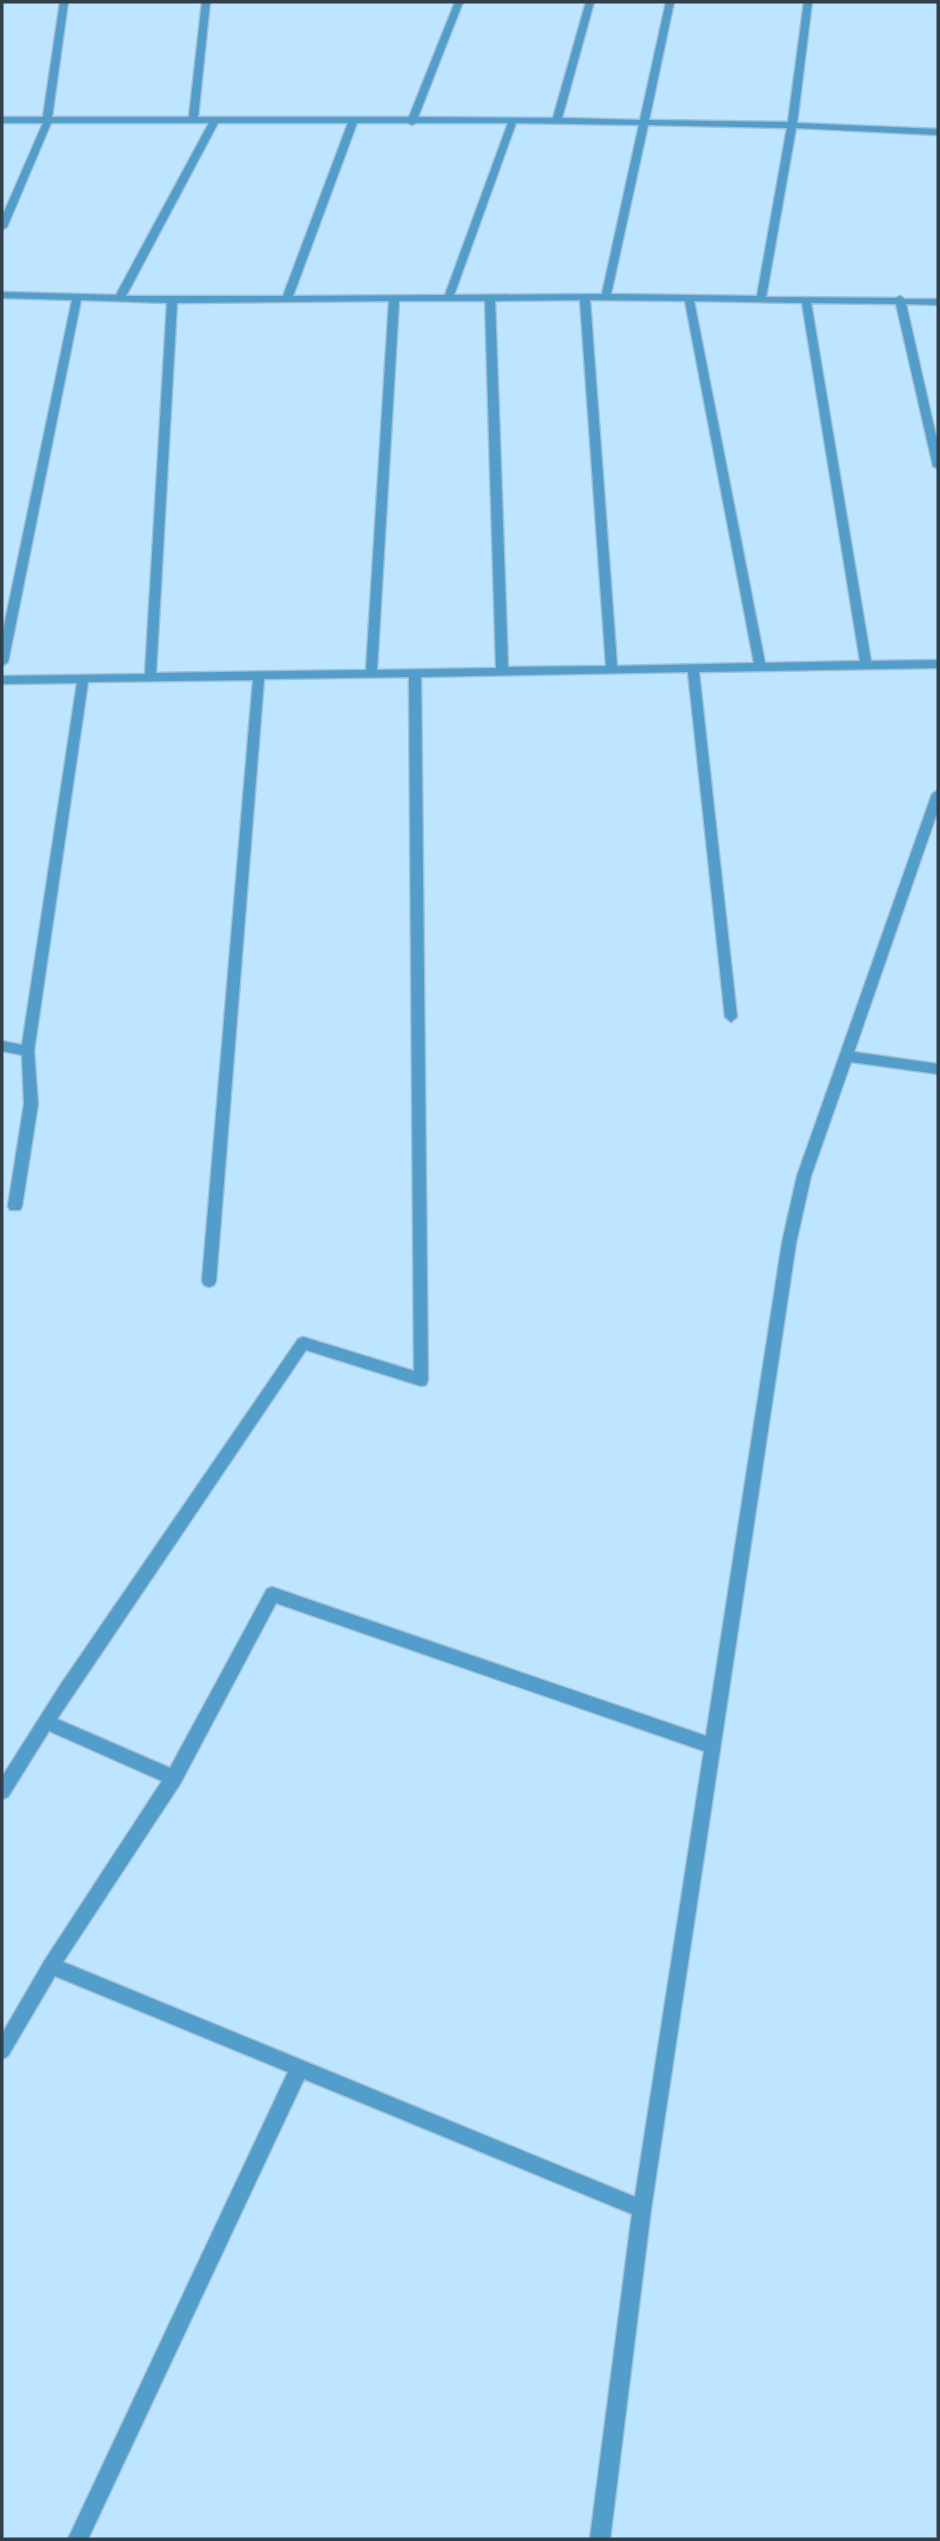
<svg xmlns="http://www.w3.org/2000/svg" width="940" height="2541" font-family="Quicksand,sans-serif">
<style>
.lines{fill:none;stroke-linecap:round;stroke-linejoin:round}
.minor-casing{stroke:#9fc0d7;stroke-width:3}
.minor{fill:#539dcb;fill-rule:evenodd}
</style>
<rect width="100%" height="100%" fill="#bee5ff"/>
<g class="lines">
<defs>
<path id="minor" d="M60,2H68L52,117H189L202,2H210L198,117H409L455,2H463L418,117L553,118L586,2H594L562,118L640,120L666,2H674L649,120L788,122L804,2H812L797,123L938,129V135L796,128L766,297L896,298L900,296L905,299H938V305L906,304L938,445V469L933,466L896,304L811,303L871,661L938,660V668L699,672L737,1017L731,1022L725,1017L688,672L421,677L428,1380L426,1385L421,1386L306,1350L57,1719L170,1768L267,1589L272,1587L706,1736L782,1243L797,1176L932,794L938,790V810L854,1052L938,1064V1074L851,1062L811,1176L796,1243L651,2209L610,2539H590L632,2214L304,2079L88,2539H68L288,2072L55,1976L8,2056L2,2059V2034L45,1960L162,1781L49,1731L8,1797L2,1799V1777L61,1684L298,1339L303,1337L414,1371L409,677L264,679L216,1281L214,1285L209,1287L204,1285L202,1281L253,680L88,682L34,1051L38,1104L22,1206L20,1210H10L8,1206L24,1104L22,1055L2,1051V1041L22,1045L77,683L2,684V676L145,674L167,303L81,300L8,662L2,666V636L72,300L2,298V292L116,295L209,123H51L7,227L2,230V217L43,123H2V117H43ZM218,123H348L283,296H126ZM357,123H408L412,125L416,123H508L445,295L293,296ZM516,123L639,125L602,294L454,295ZM648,125L787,128L757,296L611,294ZM580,300L606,666L508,667L495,301ZM590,300L685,301L754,663L617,666ZM389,301L366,670L156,673L177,303ZM399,301H485L496,668L377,670ZM694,301L802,303L860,661L765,663ZM276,1603L704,1751L635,2197L63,1962L180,1784Z"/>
</defs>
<use href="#minor" class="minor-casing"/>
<use href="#minor" class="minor"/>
</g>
<rect width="940" height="2541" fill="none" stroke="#303f49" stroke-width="7"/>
</svg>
